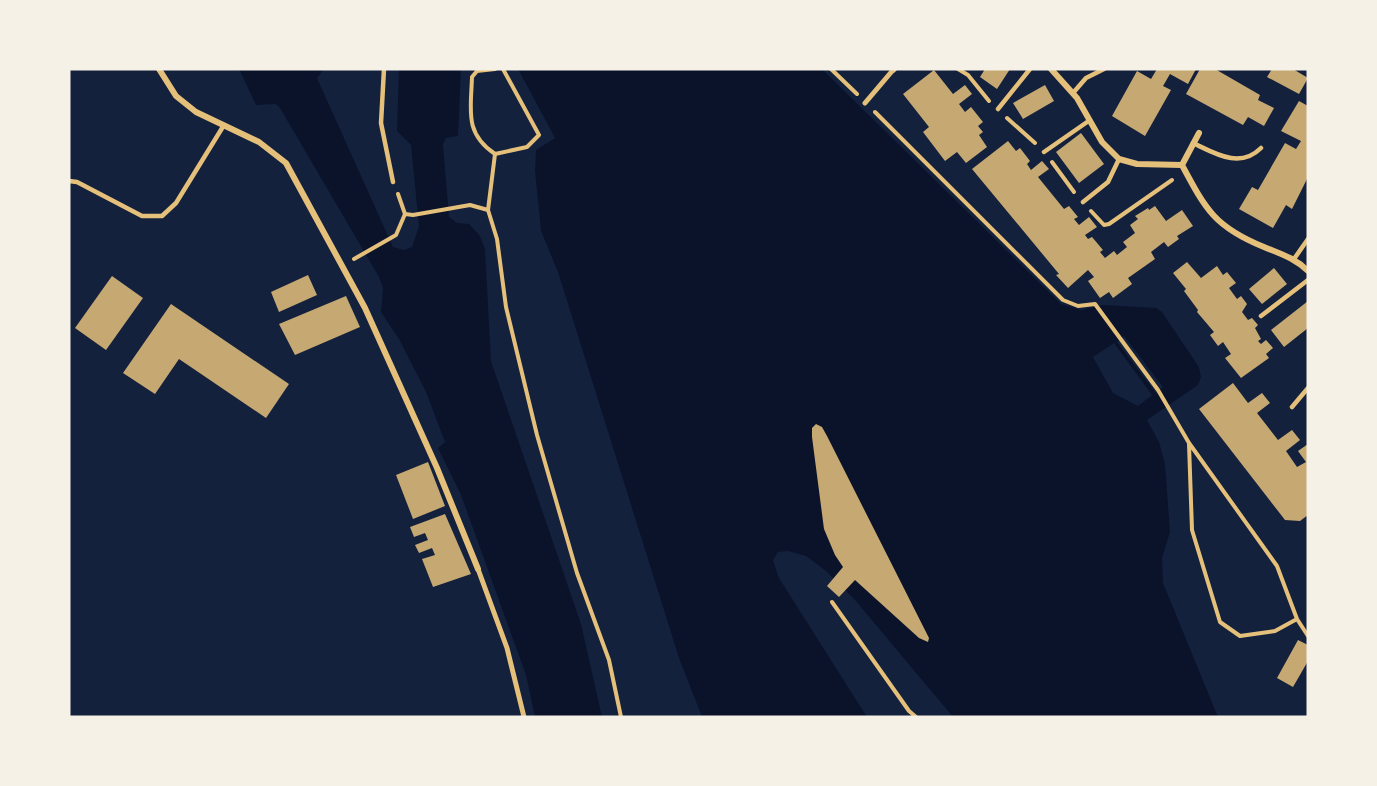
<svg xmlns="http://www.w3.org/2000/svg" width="1377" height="786" font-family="Helvetica,sans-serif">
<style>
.water{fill:#0b132b;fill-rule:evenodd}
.building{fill:#c6a872}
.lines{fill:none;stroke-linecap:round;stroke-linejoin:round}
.path{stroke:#e5c07b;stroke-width:4}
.service{stroke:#e5c07b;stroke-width:4.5}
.pedestrian{stroke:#e5c07b;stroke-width:5}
.minor{stroke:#e5c07b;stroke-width:6}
</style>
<rect width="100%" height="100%" fill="#14213d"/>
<path class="water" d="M239,69H324L317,78L393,247L404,250L412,247L419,226L411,145L397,131L399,69H461L458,136L446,138L443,144L449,217L457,223L469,224L480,236L485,249L491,361L581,624L602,717H535L526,675L461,495L438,448L445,442L426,392L399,339L381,312L383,288L379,277L280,108L276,104L256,105Z
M518,69H822L1061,304L1081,310L1103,305L1156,308L1162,312L1199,367L1201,377L1198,385L1147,420L1159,442L1165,464L1170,532L1162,558L1163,583L1218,717H953L855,600L826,571L806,556L788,551L778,552L773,560L779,578L867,717H702L679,658L558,272L541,231L535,171L536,150L555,138ZM1124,336L1163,387L1156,393L1117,342ZM1114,343L1152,395L1138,406L1113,393L1093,357Z"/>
<path class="building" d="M985,69H1010L997,89L980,77Z
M1157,69H1196L1188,84L1170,74L1163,86L1171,90L1145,136L1112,116L1137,71L1151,79Z
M1200,69H1215L1260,95L1258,100L1274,108L1264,126L1248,117L1243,125L1186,94Z
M1272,69H1293L1308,78L1299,94L1267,77Z
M934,70L953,94L965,85L972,94L959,104L965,112L971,107L983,122L978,126L983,132L979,135L987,147L966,163L957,152L945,161L923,132L929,127L903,94Z
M1045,85L1054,101L1023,119L1013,103Z
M1299,101L1308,106V177L1292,209L1286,205L1273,228L1239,209L1252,187L1258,190L1285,143L1296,149L1301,141L1281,131Z
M1081,133L1104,164L1079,183L1056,152Z
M1008,141L1016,151L1020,148L1030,161L1027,164L1031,170L1042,161L1049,169L1038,177L1064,209L1069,206L1078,217L1074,219L1079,225L1089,217L1097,227L1085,235L1088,239L1092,237L1103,250L1100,252L1105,258L1114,251L1117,255L1127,247L1123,242L1135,233L1130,225L1138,219L1135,216L1148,208L1149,210L1155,206L1166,221L1182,210L1193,226L1177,236L1179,239L1168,247L1164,242L1151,252L1155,259L1128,278L1132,284L1113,298L1109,292L1100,298L1088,281L1094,277L1088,270L1068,288L1056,275L1059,274L972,169Z
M1187,262L1201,278L1217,266L1223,275L1227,272L1236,283L1229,288L1237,299L1241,296L1247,304L1242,312L1248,320L1252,318L1258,325L1255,328L1261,339L1258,341L1261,344L1266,340L1273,348L1266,354L1269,358L1241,378L1225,358L1231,354L1223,342L1218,346L1210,335L1214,332L1197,312L1198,310L1184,291L1186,289L1173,273Z
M1274,268L1287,284L1262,304L1249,289Z
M308,275L317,295L279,312L271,292Z
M112,276L143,298L106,350L75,328Z
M346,296L360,327L295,355L279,324Z
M1308,301V328L1284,347L1271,330Z
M171,304L289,384L266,418L179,359L155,394L123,373Z
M1233,383L1248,403L1262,393L1270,403L1257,413L1278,440L1292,430L1300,440L1286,451L1297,467L1306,462L1298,451L1308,444V515L1300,521L1285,520L1199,409Z
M816,424L822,427L827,436L929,638L928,642L919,638L855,580L839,597L827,586L843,567L835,555L824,529L812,437V428Z
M428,462L445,506L413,519L396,475Z
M445,514L471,574L433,587L422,559L435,555L432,548L419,553L415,545L428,540L425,533L414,537L410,527Z
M1298,640L1308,645V661L1293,687L1277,678Z"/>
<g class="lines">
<path class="path" d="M503,69L539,135L527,147L495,154L488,210L497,239L506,307L537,435L577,573L609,660L621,717
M831,69L857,94
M958,69L968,75L989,101
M875,112L1063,300L1078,306L1095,304L1158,390L1189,443L1277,566L1297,619L1308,636
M1007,118L1035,143
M495,154C464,133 471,110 472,77L477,71L495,69
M1052,162L1074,192
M1091,211L1104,225L1109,224L1172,180
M405,214L413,215L470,205L488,210
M354,259L396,235L405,214L398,194
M1189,444L1192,530L1220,622L1240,636L1275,631L1297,619
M832,602L909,711L916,717"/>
<path class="service" d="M384,69L381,123L393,182
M1073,93L1086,78L1104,69
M998,109L1030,69
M1193,143C1216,154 1240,169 1261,148
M1044,152L1090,120
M69,181L77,182L142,216H162L176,203L224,125
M1083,202L1108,182L1119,159
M1294,259L1308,239
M1261,316L1308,280
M1292,407L1308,388"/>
<path class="pedestrian" d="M865,103L893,70
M478,569L507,648L524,717"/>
<path class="minor" d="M159,69L176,96L196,112L259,142L286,163L365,308L437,468L478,569
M1051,69L1077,98L1102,142L1119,159L1137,164L1182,165
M893,70L894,69
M1199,133L1182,165C1206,210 1215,227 1264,247C1281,254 1295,258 1308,271"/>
</g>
<rect width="1377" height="786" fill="none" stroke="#f6f1e7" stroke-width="141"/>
</svg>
